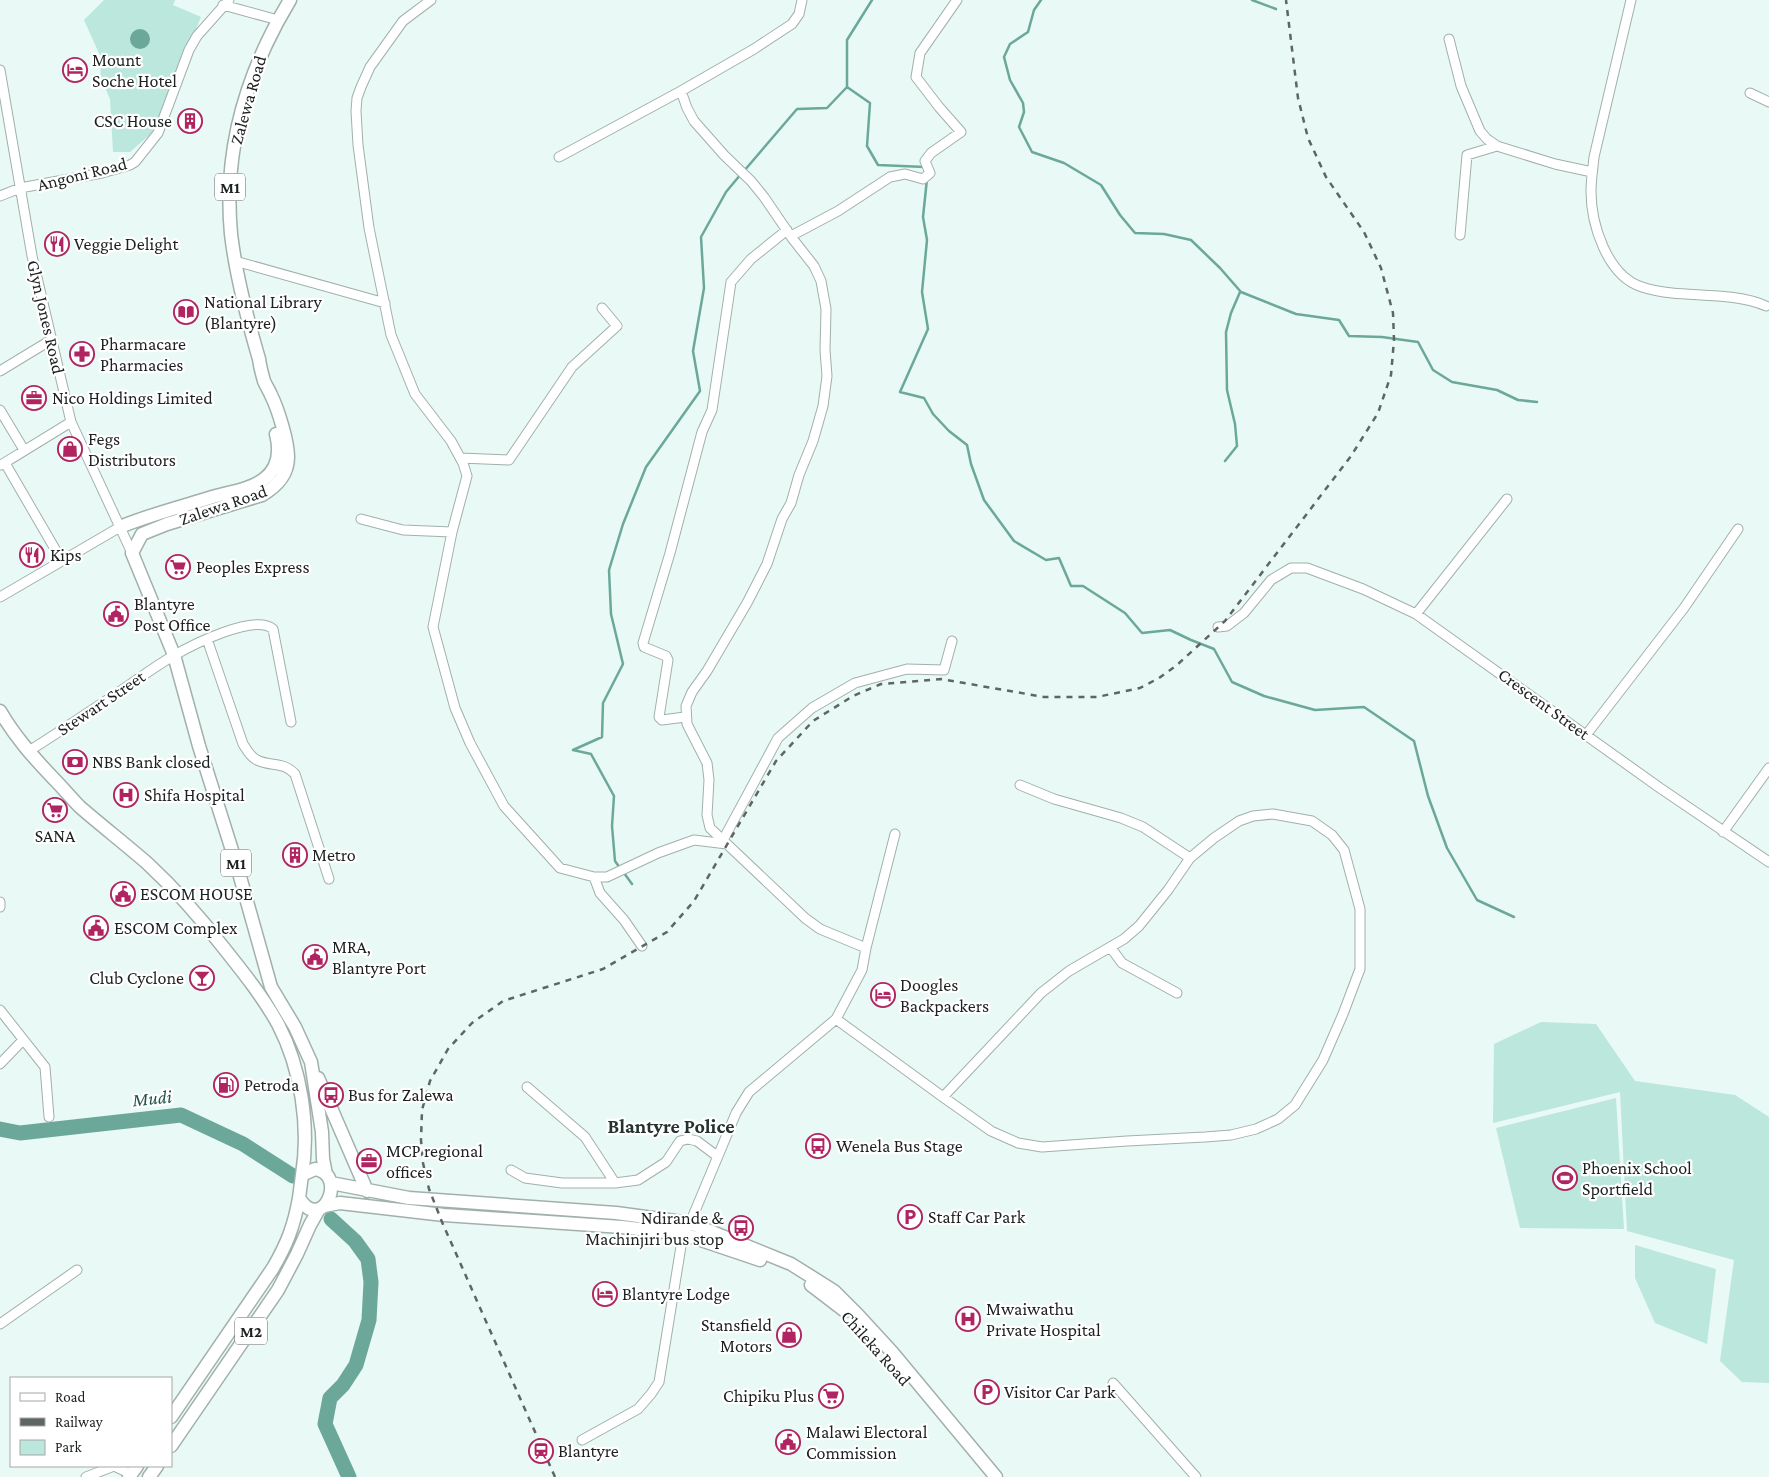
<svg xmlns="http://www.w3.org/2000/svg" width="1769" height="1477" font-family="'Crimson Pro',serif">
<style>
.green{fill:#bbe7dc}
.water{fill:#6ba89a}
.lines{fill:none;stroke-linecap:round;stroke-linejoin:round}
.stream{stroke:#6ba89a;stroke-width:2.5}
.river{stroke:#6ba89a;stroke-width:15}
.minor-casing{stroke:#a1b0ac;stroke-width:11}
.highway-casing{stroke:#a1b0ac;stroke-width:15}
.minor{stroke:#fff;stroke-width:9}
.highway{stroke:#fff;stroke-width:12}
.rail{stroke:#5e6664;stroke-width:2.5;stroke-dasharray:6 6;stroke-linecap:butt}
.labels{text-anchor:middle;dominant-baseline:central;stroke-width:4.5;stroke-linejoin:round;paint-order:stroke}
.shield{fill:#fff;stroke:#616464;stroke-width:1}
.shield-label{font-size:16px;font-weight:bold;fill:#1d2221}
.poi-label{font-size:18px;fill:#1d2221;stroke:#fff;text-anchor:start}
.street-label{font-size:18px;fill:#1d2221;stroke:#fff}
.water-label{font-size:19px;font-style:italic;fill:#205449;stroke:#fff}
.quarter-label{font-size:20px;font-weight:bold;fill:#25322f;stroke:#fff}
</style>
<rect width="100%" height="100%" fill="#e9f9f5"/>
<path class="green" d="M104,0H175L173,5L201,17L153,132L130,152H113L110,99L100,76L102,60L84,20Z
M1541,1022L1596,1024L1635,1081L1735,1095L1769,1117V1383L1742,1382L1720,1361L1734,1260L1627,1231L1620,1092L1493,1123L1494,1044Z
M1616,1098L1624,1229L1520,1228L1496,1128Z
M1635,1245L1716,1269L1707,1344L1655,1323L1635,1278Z"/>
<path class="water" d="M130 39a10 10 0 1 1 20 0a10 10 0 1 1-20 0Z"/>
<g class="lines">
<path class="stream" d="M1041,0L1034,10L1028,32L1010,44L1004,57L1010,80L1023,103L1024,112L1019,127L1032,152L1064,163L1101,185L1120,215L1135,233L1164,234L1191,240L1220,268L1241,292L1296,314L1339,320L1349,336L1382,337L1418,342L1433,370L1452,382L1497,390L1518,400L1537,402
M1252,0L1276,9
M847,87L870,103L867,146L878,165L925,167
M744,171L797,109L827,108L847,87V40L872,0
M927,179L923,217L927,240L922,292L928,329L900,392L924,398L933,414L949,431L967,445L971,464L984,500L1014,541L1046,560L1059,558L1071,586H1083L1125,613L1142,633L1170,630L1191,640L1214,649L1232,682L1264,696L1315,710L1364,707L1414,741L1428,796L1447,848L1477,900L1514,917
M1225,461L1237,446L1235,424L1227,390L1226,332L1231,313L1240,292
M620,868L615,861L612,826L614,796L591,754L573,750L602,737L603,703L623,664L611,614L609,570L623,524L646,467L700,391L693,351L704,288L701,237L726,192L741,174
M624,873L632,884"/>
<path class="river" d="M0,1129L20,1133L181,1115L243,1144L293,1176
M331,1219L355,1241L368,1259L371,1282L369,1320L356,1365L343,1385L330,1398L325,1424L349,1477"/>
<defs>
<path id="minor" d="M431,0L403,21L370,67L361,87L357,98L356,111L358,145L369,228L391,335L415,394L451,441L463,463L467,476L452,532
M1631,0L1594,157C1593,168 1591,180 1591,191C1591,224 1607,276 1642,287C1651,290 1662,292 1672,293C1701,296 1739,294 1766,306
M223,5L278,20
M1449,39L1461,86L1480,131L1487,139L1497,146L1555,164L1592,172
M0,70L32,256L71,422L132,553
M681,91L687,108L694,121L724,155L751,181L764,197L792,238L814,266L821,281L826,309L825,350L827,376L823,406L813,441L799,475L791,503L782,519L767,564L747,603L707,671L692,692L686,706L687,724L707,763L709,780L707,815L710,828L805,918L820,929L866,948
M1750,93L1769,102
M559,157L681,91L754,49L792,24L799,14L802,0
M0,196L20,188L102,173L130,165L135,162L158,133L189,50L197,36L229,0
M1460,235L1467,155L1497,146
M791,236L838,211L890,177L905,174L923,179L930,173L925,161L931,153L961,132L939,107L916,77L920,53L957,0
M235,261L385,303
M0,371L51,340
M0,410L24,450
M460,458L509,460L572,367L617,326L602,308
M5,463L62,561
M1,465L71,422
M361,519L403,530L452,532L433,627L455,708L470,743L504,806L560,868L594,877H607L658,853L694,840L727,844
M0,597L120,527
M1416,614L1507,499
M1218,627L1227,626L1244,613L1271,580L1291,568H1307L1363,589L1416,614L1660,788L1769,862
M207,639L243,744C247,750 250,757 257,760C271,767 283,761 295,774L329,879
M685,717L662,720L659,717L668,660L666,656L644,647L643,643L670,553L702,432L712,410L731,282L751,259L787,230
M1586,735L1684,608L1738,529
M29,751C59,732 89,712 119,692C137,680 154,667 173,656C192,645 255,613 273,629L291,722
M1020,785L1054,799L1121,818L1143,827L1190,858
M1723,832L1769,768
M723,840L778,738L812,708L855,683L907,669L944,670L952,641
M594,877L600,893L624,920L642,946
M0,902V907
M1111,948L1122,963L1177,993
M0,1010L45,1067L49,1117
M836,1019L943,1097L991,1131L1018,1143L1042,1147L1127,1141L1205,1137L1231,1135L1256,1129L1278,1119L1295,1105L1323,1060L1343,1014L1360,969V909L1344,850L1332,835L1312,821L1273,814L1253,816L1239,821L1214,838L1190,858L1168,890L1139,926L1124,939L1069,971L1041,993L943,1097
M0,1064L23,1040
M527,1087L585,1137L615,1183
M511,1170L525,1178L562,1183H615L638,1180L666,1162L680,1141L688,1139L697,1141L717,1156
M0,1324L77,1270
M1113,1383L1196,1477
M582,1440L638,1409L651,1394L659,1382L683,1234L690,1223L736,1113L749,1092L836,1019L862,970L866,948L895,834
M86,1477L114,1466L131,1474"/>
<path id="highway" d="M290,0C247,71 223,150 231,234C236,277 247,318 259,359C260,367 262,374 264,381C266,386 269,390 271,395C278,409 288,441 288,457C288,475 277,486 262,495L167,524L142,534L132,553L174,655L199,746L237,866L271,987L295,1027L311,1062L322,1132L323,1159L326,1174
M120,527C151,514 184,506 216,496C231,492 251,489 264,479C279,468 280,450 276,434
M0,711C15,737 34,758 54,779C63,788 71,798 80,807C102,826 125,844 147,863C175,889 200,917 223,947C243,972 263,997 278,1024C301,1068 310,1126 302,1175
M318,1078L367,1191
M315,1169C349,1174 322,1235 299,1198L302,1175Z
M331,1183L409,1198L616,1213L690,1223L791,1264L834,1291L858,1315L892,1352L996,1477
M324,1206L340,1203L444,1215L622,1227L683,1234L760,1260
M811,1285L845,1311
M171,1417L273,1268C287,1244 294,1226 299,1198
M171,1446L278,1290L297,1254L310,1225L319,1209
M129,1477L137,1466
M149,1477L157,1466"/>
</defs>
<use href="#minor" class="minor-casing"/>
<use href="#highway" class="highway-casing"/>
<use href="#minor" class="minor"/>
<use href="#highway" class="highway"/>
<path class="rail" d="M555,1477L442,1222L429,1189L423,1163L421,1140L422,1110L430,1081L448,1049L472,1023L503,1001L603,969L667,932L694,901L776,761L813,721L853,696L881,684L941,679L1044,697H1097L1140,688L1159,678L1177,665L1225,621L1351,456L1378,413L1391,375L1394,340L1393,313L1381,268L1364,232L1326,177L1308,138L1298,98L1286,0"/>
</g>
<defs>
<symbol id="hotel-ring" viewBox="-11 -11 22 22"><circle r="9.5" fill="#fff" stroke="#b02561" stroke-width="1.5"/><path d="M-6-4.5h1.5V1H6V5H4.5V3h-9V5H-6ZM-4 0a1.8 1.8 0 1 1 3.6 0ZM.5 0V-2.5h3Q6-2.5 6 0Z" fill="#b02561"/></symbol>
<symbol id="building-ring" viewBox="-11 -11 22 22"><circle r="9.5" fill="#fff" stroke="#b02561" stroke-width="1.5"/><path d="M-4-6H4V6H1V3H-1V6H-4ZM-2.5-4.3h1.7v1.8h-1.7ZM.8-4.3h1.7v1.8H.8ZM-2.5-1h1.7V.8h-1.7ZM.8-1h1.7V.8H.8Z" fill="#b02561"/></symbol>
<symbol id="restaurant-ring" viewBox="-11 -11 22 22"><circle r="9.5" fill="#fff" stroke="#b02561" stroke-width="1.5"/><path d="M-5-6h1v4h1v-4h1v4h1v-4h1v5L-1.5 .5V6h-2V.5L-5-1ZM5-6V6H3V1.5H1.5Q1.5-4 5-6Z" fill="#b02561"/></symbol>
<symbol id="library-ring" viewBox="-11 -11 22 22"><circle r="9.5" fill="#fff" stroke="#b02561" stroke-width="1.5"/><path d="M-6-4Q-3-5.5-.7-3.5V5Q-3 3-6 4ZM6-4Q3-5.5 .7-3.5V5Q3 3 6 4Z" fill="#b02561"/></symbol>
<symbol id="pharmacy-ring" viewBox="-11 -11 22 22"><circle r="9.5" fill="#fff" stroke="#b02561" stroke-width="1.5"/><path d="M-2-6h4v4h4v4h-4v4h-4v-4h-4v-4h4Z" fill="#b02561"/></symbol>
<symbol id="office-ring" viewBox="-11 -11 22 22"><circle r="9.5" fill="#fff" stroke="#b02561" stroke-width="1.5"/><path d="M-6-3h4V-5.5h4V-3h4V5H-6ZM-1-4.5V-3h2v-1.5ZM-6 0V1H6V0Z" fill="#b02561"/></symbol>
<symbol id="shop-ring" viewBox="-11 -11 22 22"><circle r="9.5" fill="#fff" stroke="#b02561" stroke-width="1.5"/><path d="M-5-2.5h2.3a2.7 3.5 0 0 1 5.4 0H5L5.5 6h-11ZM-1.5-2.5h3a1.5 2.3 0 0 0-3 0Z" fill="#b02561"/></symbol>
<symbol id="supermarket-ring" viewBox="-11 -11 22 22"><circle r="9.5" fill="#fff" stroke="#b02561" stroke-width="1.5"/><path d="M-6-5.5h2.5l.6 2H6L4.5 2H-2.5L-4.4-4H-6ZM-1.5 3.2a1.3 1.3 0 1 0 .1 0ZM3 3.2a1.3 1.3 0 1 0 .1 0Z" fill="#b02561"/></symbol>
<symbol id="civic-ring" viewBox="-11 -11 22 22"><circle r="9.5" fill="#fff" stroke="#b02561" stroke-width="1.5"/><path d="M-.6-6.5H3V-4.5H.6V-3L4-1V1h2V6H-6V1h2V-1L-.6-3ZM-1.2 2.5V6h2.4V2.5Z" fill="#b02561"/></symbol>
<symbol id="bank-ring" viewBox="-11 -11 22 22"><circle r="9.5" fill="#fff" stroke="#b02561" stroke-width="1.5"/><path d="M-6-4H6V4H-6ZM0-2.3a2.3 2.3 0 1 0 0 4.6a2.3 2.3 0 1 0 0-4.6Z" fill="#b02561"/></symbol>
<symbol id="hospital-ring" viewBox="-11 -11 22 22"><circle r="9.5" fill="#fff" stroke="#b02561" stroke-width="1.5"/><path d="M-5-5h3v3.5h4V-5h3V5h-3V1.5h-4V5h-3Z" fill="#b02561"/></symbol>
<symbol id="bar-ring" viewBox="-11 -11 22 22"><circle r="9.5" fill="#fff" stroke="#b02561" stroke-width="1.5"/><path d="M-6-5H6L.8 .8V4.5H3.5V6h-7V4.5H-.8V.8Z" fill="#b02561"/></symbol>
<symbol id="fuel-ring" viewBox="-11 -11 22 22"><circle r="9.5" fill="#fff" stroke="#b02561" stroke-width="1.5"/><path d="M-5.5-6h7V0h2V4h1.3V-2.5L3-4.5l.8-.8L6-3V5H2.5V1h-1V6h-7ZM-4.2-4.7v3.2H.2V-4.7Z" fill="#b02561"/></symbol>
<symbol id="bus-ring" viewBox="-11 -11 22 22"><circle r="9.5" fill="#fff" stroke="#b02561" stroke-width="1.5"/><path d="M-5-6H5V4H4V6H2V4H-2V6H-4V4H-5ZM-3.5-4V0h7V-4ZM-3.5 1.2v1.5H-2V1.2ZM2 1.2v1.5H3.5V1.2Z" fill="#b02561"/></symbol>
<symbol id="stadium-ring" viewBox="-11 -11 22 22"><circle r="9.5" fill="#fff" stroke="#b02561" stroke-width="1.5"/><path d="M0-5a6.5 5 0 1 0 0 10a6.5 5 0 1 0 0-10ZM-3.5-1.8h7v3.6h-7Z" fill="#b02561"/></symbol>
<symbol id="parking-ring" viewBox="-11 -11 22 22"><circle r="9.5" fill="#fff" stroke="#b02561" stroke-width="1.5"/><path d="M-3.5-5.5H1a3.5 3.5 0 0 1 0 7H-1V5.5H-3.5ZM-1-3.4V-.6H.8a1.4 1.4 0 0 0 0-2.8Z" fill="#b02561"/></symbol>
<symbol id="station-ring" viewBox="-11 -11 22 22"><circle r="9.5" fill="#fff" stroke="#b02561" stroke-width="1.5"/><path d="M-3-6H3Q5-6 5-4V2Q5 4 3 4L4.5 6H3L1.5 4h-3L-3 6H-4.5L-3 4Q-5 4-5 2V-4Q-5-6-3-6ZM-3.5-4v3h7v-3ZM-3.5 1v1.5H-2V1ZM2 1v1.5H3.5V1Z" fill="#b02561"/></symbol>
</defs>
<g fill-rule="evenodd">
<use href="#hotel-ring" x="61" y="56" width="28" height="28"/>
<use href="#building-ring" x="176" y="107" width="28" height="28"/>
<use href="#restaurant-ring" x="43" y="230" width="28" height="28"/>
<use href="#library-ring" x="172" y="298" width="28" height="28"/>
<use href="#pharmacy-ring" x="68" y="340" width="28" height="28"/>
<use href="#office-ring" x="20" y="384" width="28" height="28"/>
<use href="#shop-ring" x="56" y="435" width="28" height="28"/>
<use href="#restaurant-ring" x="18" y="541" width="28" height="28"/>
<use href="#supermarket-ring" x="164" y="553" width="28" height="28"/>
<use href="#civic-ring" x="102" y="600" width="28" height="28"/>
<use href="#bank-ring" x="61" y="748" width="28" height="28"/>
<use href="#hospital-ring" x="112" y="781" width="28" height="28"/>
<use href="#supermarket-ring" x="41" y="796" width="28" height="28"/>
<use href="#building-ring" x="281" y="841" width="28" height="28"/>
<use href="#civic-ring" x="109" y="880" width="28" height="28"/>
<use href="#civic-ring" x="82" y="914" width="28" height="28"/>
<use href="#civic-ring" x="301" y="943" width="28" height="28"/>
<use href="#bar-ring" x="188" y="964" width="28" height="28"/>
<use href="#hotel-ring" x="869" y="981" width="28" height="28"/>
<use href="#fuel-ring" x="212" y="1071" width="28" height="28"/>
<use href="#bus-ring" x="317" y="1081" width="28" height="28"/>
<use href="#bus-ring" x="804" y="1132" width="28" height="28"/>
<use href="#office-ring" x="355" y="1147" width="28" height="28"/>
<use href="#stadium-ring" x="1551" y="1164" width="28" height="28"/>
<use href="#parking-ring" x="896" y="1203" width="28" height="28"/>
<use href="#bus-ring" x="727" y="1214" width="28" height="28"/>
<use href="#hotel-ring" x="591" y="1280" width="28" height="28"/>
<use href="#hospital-ring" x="954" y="1305" width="28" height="28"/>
<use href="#shop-ring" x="775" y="1321" width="28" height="28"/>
<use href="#parking-ring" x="973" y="1378" width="28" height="28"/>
<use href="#supermarket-ring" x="817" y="1382" width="28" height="28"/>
<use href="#civic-ring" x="774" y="1428" width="28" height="28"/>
<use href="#station-ring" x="527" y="1437" width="28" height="28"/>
</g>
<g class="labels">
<g class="shield">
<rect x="215" y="173.5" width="30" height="27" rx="4"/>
<rect x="221" y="849.5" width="30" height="27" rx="4"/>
<rect x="235" y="1317.5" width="32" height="27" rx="4"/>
</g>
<g class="shield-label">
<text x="230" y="187">M1</text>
<text x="236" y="863">M1</text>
<text x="251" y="1331">M2</text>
</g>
<g class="poi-label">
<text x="92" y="60">Mount<tspan x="92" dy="21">Soche Hotel</tspan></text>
<text x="172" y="121" text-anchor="end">CSC House</text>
<text x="74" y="244">Veggie Delight</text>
<text x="204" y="302">National Library<tspan x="204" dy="21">(Blantyre)</tspan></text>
<text x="100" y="344">Pharmacare<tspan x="100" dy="21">Pharmacies</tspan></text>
<text x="52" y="398">Nico Holdings Limited</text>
<text x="88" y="439">Fegs<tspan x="88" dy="21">Distributors</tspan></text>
<text x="50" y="555">Kips</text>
<text x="196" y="567">Peoples Express</text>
<text x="134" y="604">Blantyre<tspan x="134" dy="21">Post Office</tspan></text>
<text x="92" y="762">NBS Bank closed</text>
<text x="144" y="795">Shifa Hospital</text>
<text x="55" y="836" text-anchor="middle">SANA</text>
<text x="312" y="855">Metro</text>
<text x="140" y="894">ESCOM HOUSE</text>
<text x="114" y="928">ESCOM Complex</text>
<text x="332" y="947">MRA,<tspan x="332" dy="21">Blantyre Port</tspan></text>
<text x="184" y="978" text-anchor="end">Club Cyclone</text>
<text x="900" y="985">Doogles<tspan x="900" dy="21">Backpackers</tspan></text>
<text x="244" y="1085">Petroda</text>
<text x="348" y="1095">Bus for Zalewa</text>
<text x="836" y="1146">Wenela Bus Stage</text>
<text x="386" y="1151">MCP regional<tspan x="386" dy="21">offices</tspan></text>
<text x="1582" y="1168">Phoenix School<tspan x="1582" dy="21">Sportfield</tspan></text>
<text x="928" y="1217">Staff Car Park</text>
<text x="724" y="1218" text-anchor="end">Ndirande &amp;<tspan x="724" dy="21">Machinjiri bus stop</tspan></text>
<text x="622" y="1294">Blantyre Lodge</text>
<text x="986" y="1309">Mwaiwathu<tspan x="986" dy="21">Private Hospital</tspan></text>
<text x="772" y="1325" text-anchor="end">Stansfield<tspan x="772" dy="21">Motors</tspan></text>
<text x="1004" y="1392">Visitor Car Park</text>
<text x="814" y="1396" text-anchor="end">Chipiku Plus</text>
<text x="806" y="1432">Malawi Electoral<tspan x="806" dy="21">Commission</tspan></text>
<text x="558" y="1451">Blantyre</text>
</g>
<g class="street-label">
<text transform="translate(248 100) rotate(-74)">Zalewa Road</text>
<text transform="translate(82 174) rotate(-14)">Angoni Road</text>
<text transform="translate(46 317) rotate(77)">Glyn Jones Road</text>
<text transform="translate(223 505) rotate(-19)">Zalewa Road</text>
<text transform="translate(101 703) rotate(-34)">Stewart Street</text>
<text transform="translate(1544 704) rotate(36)">Crescent Street</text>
<text transform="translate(876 1348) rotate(48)">Chileka Road</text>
</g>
<g class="water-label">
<text transform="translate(152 1098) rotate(-6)">Mudi</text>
</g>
<g class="quarter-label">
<text x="671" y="1126">Blantyre Police</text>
</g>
</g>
<rect x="10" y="1377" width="162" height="90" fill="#ffffff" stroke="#a5a7a6"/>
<rect x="20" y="1393" width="25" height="8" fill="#ffffff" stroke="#a5a7a6"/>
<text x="55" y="1402" font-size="15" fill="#1d2221">Road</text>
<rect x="20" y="1418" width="25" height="8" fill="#5e6664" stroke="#a5a7a6"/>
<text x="55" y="1427" font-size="15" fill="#1d2221">Railway</text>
<rect x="20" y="1440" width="25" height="15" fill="#bbe7dc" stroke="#a5a7a6"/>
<text x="55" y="1452" font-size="15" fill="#1d2221">Park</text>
</svg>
